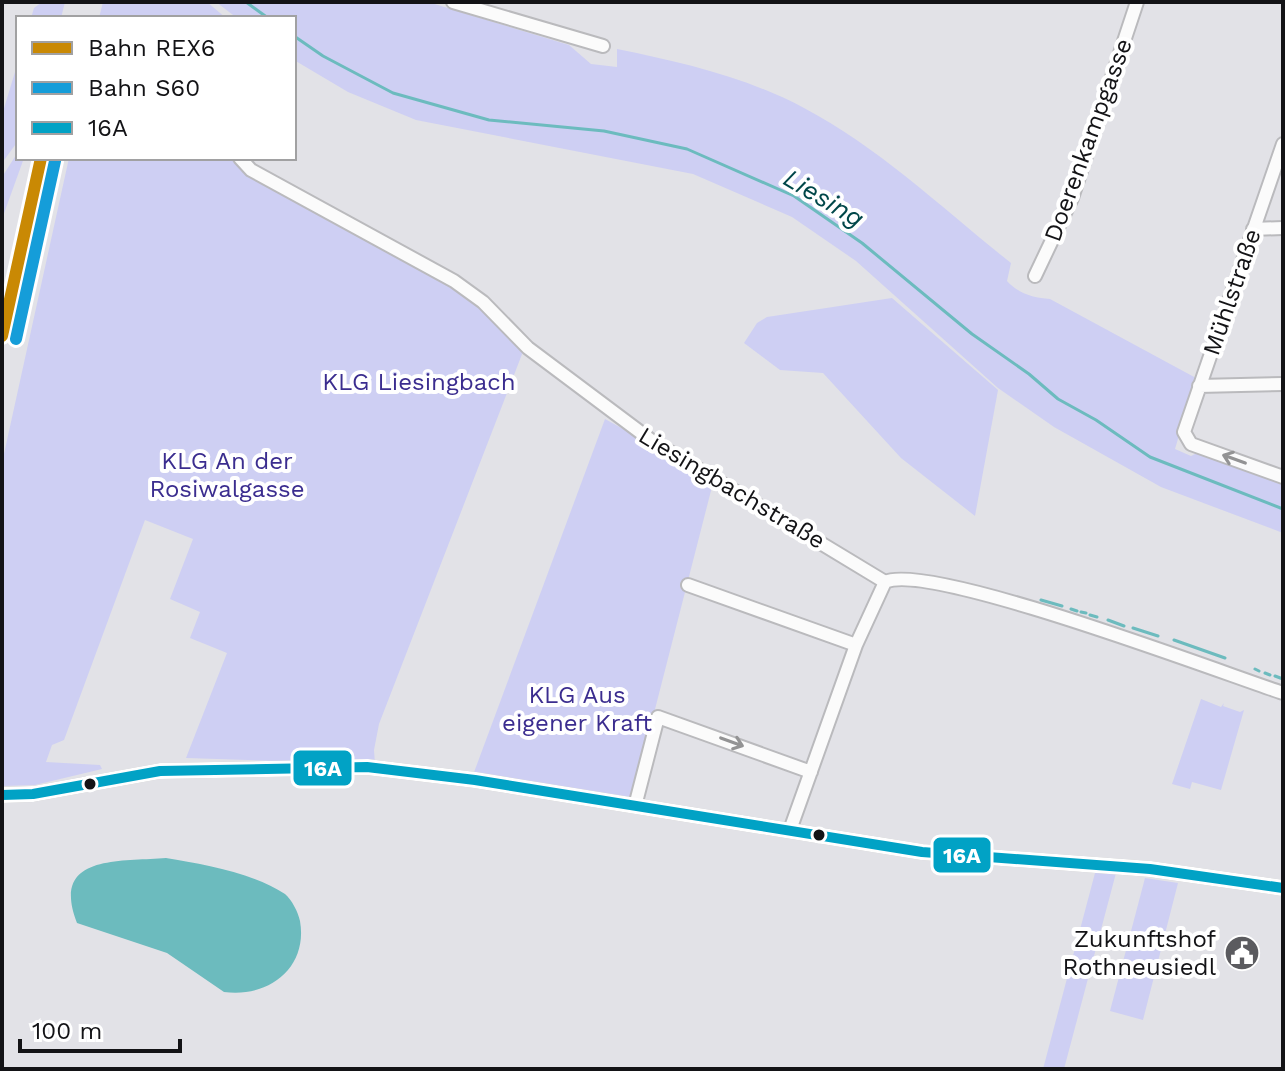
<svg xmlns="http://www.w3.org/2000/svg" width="1285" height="1071" font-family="'Work Sans',sans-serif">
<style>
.green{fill:#cecff3}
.water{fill:#6cbbbe}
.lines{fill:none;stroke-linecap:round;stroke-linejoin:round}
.stream{stroke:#6cbbbe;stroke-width:3}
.street-casing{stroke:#bababd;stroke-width:16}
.street{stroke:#fbfbfb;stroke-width:12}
.bus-1-casing{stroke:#fff;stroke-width:16}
.bus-1{stroke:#01a2c5;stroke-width:10}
.rail-1-casing{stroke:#fff;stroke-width:18}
.rail-2-casing{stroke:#fff;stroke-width:18}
.rail-1{stroke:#c98904;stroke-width:12}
.rail-2{stroke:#159dd9;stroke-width:12}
.oneway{stroke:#939394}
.bus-dot{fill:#131316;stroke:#fff;stroke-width:3}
.labels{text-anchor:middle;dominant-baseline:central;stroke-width:8;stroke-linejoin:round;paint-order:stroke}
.street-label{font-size:24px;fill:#131316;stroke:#fff}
.park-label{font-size:24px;fill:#3b2d8f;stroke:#fff}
.poi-label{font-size:24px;fill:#131316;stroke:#fff;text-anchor:end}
.water-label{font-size:26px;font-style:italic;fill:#004749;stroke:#fff}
.line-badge{stroke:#fff;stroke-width:3}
.badge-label{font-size:22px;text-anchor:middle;font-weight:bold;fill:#fff}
</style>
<rect width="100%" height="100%" fill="#e2e2e7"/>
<path class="green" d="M42,2H65L61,18H31L34,8Z
M103,2H207L226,18H99Z
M216,2H428L569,45L591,64L617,67V49C681,62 746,77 804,108C880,148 944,210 1011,263L1007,281C1019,294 1034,298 1050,299L1196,378L1175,449L1191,456L1199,452L1283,484V533L1161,487L1054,427L998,388L856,261L792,217L693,174L416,120L348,92L294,60V18H237Z
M18,62V141L2,163V115Z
M18,152V158H24L2,219V177Z
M69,158H240L472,300L524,349L379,724L374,750L375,764L186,758L227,653L190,638L200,612L170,599L193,539L145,520L64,740L52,745L46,762L100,765L102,769L35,785L2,786V463Z
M892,298L998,390L975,516L901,458L823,373L780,370L744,343L757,323L767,317Z
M605,419L714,479L632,799L473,775Z
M1201,699L1221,707L1224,703L1223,706L1240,712L1244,710L1221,790L1192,782L1190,789L1172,784Z
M1095,873H1116L1064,1069H1043Z
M1145,878L1178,883L1143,1020L1110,1011Z"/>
<path class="water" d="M166,858C203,864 253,873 285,894C292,900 298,912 300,921C308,967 270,998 224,992L167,953L77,923C50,854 119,862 166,858Z"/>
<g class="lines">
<path class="stream" d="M246,2L268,18
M294,36L323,56L393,93L489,120L604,131L687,149L794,196L862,243L972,334L1029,374L1058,399L1096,420L1150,457L1283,509
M1041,600L1062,606
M1071,609L1077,611
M1081,612L1086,613
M1090,615L1097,617
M1108,620L1124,626
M1133,628L1158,636
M1174,640L1225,658
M1255,669L1259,671
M1265,673L1270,675
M1275,676L1283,679"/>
<defs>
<path id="street" d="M453,2L603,46
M1283,144L1184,432L1191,444L1283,477
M240,158L251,170L454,281L483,302L528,348L652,441L885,582C929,561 1222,673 1283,693
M1253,229L1283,228
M1035,276L1072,198L1137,2
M1199,386L1283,384
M688,585L856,645
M2,795L33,794L160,771L367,767L475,780L922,852L1150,869L1283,888
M635,806L658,717L811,772
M790,830L856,645L885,582"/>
</defs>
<use href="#street" class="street-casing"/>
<use href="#street" class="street"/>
<defs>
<path id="bus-1" d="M2,795L33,794L160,771L367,767L475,780L922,852L1150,869L1283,888"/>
</defs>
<use href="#bus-1" class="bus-1-casing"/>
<use href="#bus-1" class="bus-1"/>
<defs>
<path id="rail-1" d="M2,336L41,158"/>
<path id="rail-2" d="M16,339L55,161"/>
</defs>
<use href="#rail-1" class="rail-1-casing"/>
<use href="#rail-2" class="rail-2-casing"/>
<use href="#rail-1" class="rail-1"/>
<use href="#rail-2" class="rail-2"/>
</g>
<defs><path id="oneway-shaft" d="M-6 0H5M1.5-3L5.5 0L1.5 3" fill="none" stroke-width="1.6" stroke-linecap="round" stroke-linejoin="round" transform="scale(2)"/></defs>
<g class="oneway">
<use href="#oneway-shaft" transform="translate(1234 459) rotate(-160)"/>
<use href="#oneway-shaft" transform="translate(732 742) rotate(20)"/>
</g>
<defs>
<symbol id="civic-disc" viewBox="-11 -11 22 22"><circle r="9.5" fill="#5b5b5f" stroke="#fff"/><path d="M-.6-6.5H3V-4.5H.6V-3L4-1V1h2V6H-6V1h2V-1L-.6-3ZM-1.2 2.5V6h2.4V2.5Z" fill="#fff"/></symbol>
</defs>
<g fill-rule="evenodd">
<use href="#civic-disc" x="1222" y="933" width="40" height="40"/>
</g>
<g class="bus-dot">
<circle cx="90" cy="784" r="7"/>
<circle cx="819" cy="835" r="7"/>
</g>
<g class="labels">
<g class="street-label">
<text transform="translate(1088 140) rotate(-70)">Doerenkampgasse</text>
<text transform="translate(1232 292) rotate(-71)">Mühlstraße</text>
<text transform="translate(732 488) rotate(31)">Liesingbachstraße</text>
</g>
<g class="park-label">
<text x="419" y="382">KLG Liesingbach</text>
<text x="227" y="461">KLG An der<tspan x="227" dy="28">Rosiwalgasse</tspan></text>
<text x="577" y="695">KLG Aus<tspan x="577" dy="28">eigener Kraft</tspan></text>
</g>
<g class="poi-label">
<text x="1216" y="939">Zukunftshof<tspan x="1216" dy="28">Rothneusiedl</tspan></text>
</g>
<g class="water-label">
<text transform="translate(824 198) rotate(31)">Liesing</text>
</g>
</g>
<g class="line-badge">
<rect x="292" y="749" width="61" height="38" rx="8" fill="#01a2c5"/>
<rect x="932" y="836" width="60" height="38" rx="8" fill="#01a2c5"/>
</g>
<g class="badge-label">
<text x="323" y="776">16A</text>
<text x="962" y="863">16A</text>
</g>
<rect width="1285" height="1071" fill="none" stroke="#131316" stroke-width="8"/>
<rect x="16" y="16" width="280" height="144" fill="#ffffff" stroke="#a1a1a2" stroke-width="2"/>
<rect x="32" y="42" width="40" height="12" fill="#c98904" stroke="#a1a1a2" stroke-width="2"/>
<text x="88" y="56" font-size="24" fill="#131316">Bahn REX6</text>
<rect x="32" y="82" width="40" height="12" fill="#159dd9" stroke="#a1a1a2" stroke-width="2"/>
<text x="88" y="96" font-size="24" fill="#131316">Bahn S60</text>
<rect x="32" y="122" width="40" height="12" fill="#01a2c5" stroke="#a1a1a2" stroke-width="2"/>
<text x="88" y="136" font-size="24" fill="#131316">16A</text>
<path d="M20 1039v12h160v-12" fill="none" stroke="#131316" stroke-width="4"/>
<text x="32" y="1039" font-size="24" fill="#131316" stroke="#ffffff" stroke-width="6" paint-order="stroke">100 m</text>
</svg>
